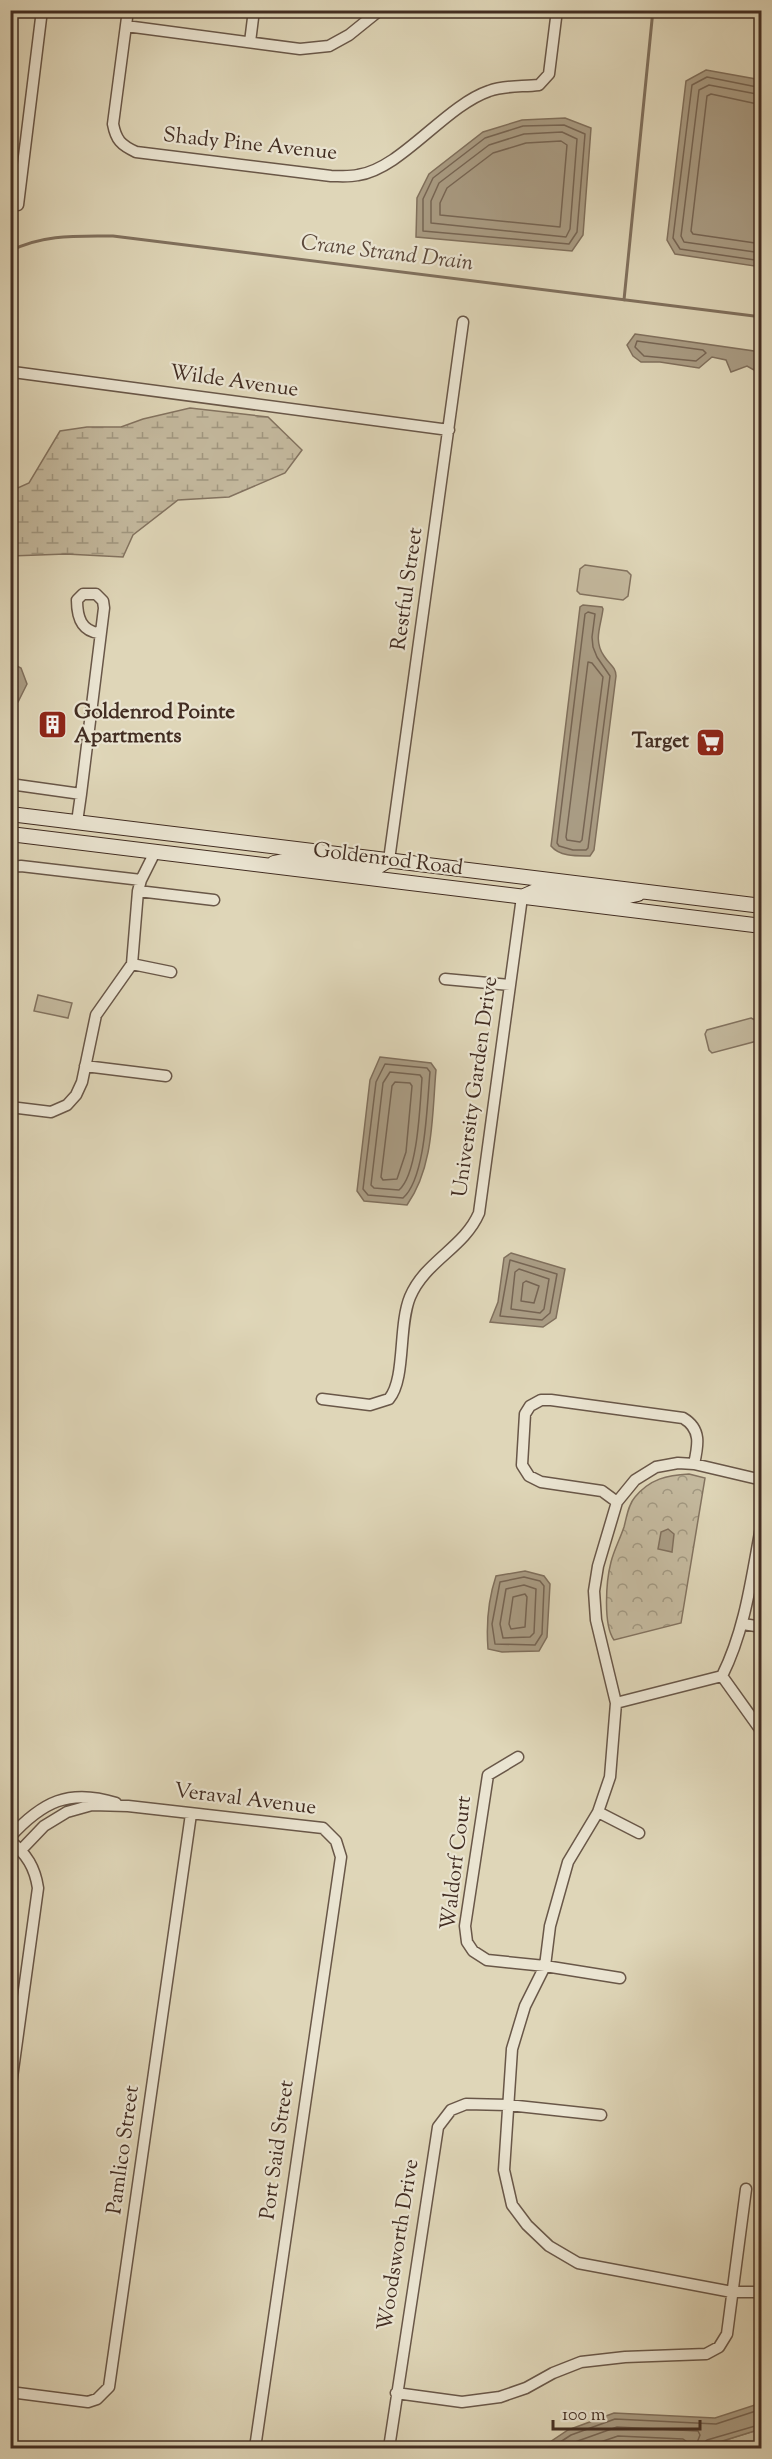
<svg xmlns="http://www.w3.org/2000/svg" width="772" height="2459" font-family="'Sorts Mill Goudy',serif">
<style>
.green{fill:#c4b99e;stroke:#837360;stroke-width:1.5}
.wetland{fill:url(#wetland-marsh);stroke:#837360;stroke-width:1.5}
.park{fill:url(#park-crowns);stroke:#837360;stroke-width:1.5}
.water{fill:#aa9d85;stroke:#80705d;stroke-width:1.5}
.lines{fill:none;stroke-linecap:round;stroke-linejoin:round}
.shore{stroke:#766554;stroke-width:1.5}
.stream{stroke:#80705d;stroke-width:3}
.minor-casing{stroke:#695748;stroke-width:13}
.secondary-casing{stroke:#422d22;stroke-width:16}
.minor{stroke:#eae4d1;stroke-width:10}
.secondary{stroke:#eae4d1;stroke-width:14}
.labels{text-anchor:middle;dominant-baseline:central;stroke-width:4.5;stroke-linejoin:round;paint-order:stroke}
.street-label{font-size:21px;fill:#422d22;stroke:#eae4d1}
.poi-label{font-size:21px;font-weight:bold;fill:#422d22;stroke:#eae4d1;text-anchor:start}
.water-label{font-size:22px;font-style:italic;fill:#5c493b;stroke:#eae4d1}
</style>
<defs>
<pattern id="wetland-marsh" width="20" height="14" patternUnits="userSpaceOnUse" patternTransform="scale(1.5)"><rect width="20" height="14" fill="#c4b99e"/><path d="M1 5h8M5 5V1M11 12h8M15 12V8" fill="none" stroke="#a19780"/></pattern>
<pattern id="park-crowns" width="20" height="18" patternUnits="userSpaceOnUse" patternTransform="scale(1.5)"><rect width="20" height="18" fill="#c4b99e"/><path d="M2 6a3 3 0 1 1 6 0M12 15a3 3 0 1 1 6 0" fill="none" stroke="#a19780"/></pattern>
</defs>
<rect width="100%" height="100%" fill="#dfd6b8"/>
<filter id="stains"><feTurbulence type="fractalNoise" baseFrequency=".00333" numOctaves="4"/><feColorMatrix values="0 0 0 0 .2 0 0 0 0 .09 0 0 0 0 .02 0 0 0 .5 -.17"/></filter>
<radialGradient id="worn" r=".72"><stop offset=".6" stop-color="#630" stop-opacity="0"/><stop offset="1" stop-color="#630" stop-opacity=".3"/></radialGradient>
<path class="green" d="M585,565L627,571L631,575L628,596L623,600L580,594L577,591L580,569Z
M38,995L72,1003L68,1018L34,1011Z
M751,1018L755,1020L759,1039L757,1041L712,1053L709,1050L705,1034L707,1030Z"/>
<path class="wetland" d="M190,408L268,417L302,450L285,473L229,497L178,500L133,535L123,557L66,554L11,556V491L29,483L60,431L87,427H121L143,419Z
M761,2429V2448H700Z"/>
<path class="park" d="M689,1474L705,1478L681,1623L614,1640C603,1625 606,1581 611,1562C614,1550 620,1539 624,1527C627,1516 628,1505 635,1497C650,1479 667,1475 689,1474Z"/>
<path class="water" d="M706,70L756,79L761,84V267L675,254L667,240L686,81Z
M565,118L591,128L583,235L572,251L416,237L417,198L429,174L483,132L522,120Z
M635,334L761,352V374L747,366L731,372L726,360L712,357L699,368L660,362H641L633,356L627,345Z
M583,605L602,607L603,609C601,626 593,640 604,656C609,664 616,667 616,676L594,850L590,856C577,856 560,857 551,846L580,607Z
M11,663L21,668L27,684L18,702L11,708Z
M380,1057L431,1063L436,1070C432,1115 434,1167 407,1205L364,1201L357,1191L370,1080Z
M511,1253L565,1269L556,1318L543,1327L490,1322L498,1302L504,1258Z
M668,1529L674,1534L672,1552L658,1549L661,1532Z
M525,1571L544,1576L550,1584L547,1637L539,1651L502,1652L488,1649C486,1623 488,1600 496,1576Z
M761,2403V2429L700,2448L646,2446L640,2448H541L568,2430L614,2413L715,2418Z"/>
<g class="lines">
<path class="shore" d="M762,88L707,77L692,85L673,238L680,249L762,261
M762,95L709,85L699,90L681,236L684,242L762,253
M762,105L711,94L707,96L691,231L693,234L762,244
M564,125L585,134L577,232L569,244L423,231V199L433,178L485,138L523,126Z
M562,132L577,139L570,229L566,237L431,223V201L439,183L489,145L524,134Z
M561,141L567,145L560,227L440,215V203L447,188L493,153L526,143Z
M637,341L703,350L706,353L696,361L644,356L635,347Z
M588,612L595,614L592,637L593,647L597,657L610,676L588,848L586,850H573L559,846L557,843L585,614Z
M588,662L592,663L603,677L582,840L580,842L567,840L566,837Z
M385,1064L427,1068L430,1072C427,1103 426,1178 403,1198L368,1195L363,1189L376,1082Z
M390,1072L420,1075L422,1078C420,1104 418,1174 399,1190L374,1188L371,1185L383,1083Z
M395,1082L410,1083L412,1086L406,1152L397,1179L383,1180L381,1177L392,1086Z
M510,1260L557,1274L550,1313L542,1320L500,1316Z
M519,1269L549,1279L544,1309L540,1313L511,1309L515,1272Z
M526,1281L539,1286L534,1303L521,1301L523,1283Z
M524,1577L540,1581L544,1586L542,1634L535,1645L495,1644L492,1624L500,1582Z
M524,1585L536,1589L534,1633L530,1637L503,1638L500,1624L506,1589Z
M525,1594L527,1597L525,1627L511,1629L509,1624L513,1597Z
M551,2448L571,2435L615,2419L716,2424L762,2409
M565,2448L575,2442L617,2427L698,2431L700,2435L695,2448
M583,2448L618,2436L683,2439L686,2441V2448
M702,2448L703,2443L707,2440L762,2424"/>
<path class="stream" d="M10,251C43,234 77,236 113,236L762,317
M624,300L653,10"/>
<defs>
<path id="minor" d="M128,10L113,124C116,140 121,145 136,152L331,176C340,176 349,177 358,175C401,169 445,106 489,91C505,85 522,87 539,85L549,74L557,10
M126,26L300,49L329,46L349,35L380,10
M250,42L254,10
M18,205L42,10
M13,372L449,430
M10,784L81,794L77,822
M81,794L104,608L103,601L96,594H83L77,600C77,617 81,631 99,633
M389,860L463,322
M10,867L21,866L141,880
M138,891L214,900
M132,964L171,972
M445,979L510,985
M85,1066L166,1076
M10,1107L51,1112L67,1105L76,1095L82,1082L96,1015L132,964L138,891L141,880L155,852
M322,1399L370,1405L389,1399C406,1379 398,1326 410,1297C425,1261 464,1248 479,1213L522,897
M762,1480L694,1464L678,1463L656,1467L635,1480L617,1502L598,1566L594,1591L596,1620L616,1703L610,1777L598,1812L568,1862L550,1926L545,1966L525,2006L512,2049L504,2170L512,2205L527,2225L549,2246L578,2263L732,2292H762
M617,1502L602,1491L541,1482L529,1476L522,1465L525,1414L530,1406L541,1400H551L683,1418C702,1429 698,1446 694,1464
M743,1624L762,1627
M722,1676L762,1732
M616,1703L722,1676C746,1628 752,1574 762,1522
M518,1757L488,1775L465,1926L467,1942L473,1951L487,1960L545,1966L620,1978
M598,1812L639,1833
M10,1837C42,1802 69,1788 116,1803
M10,1841C27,1854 35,1868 38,1888L10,2092
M21,1850L44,1826L67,1812L92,1805L128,1806L323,1828L336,1841L341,1857L255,2448
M762,2021V2036
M10,2392L88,2402L97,2399L109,2387L191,1814
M396,2393L462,2402L500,2397L526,2388L553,2373L581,2362L625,2357L706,2354L719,2347L727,2334L746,2189
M389,2448L438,2127L451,2110L466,2104L508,2105L601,2115"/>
<path id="secondary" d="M10,814L762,906
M10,834L762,926
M274,863L295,859L374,869L389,860
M524,896L540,889L619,898L638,894"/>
</defs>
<use href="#minor" class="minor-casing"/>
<use href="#secondary" class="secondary-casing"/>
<use href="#minor" class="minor"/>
<use href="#secondary" class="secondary"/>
</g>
<defs>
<symbol id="building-square" viewBox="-11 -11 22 22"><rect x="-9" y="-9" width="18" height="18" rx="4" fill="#8f2418" stroke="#eae4d1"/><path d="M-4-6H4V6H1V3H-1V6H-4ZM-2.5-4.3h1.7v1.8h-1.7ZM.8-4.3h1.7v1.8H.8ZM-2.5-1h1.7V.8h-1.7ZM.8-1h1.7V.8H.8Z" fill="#fff"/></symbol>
<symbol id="supermarket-square" viewBox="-11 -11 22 22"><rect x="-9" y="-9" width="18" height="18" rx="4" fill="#8f2418" stroke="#eae4d1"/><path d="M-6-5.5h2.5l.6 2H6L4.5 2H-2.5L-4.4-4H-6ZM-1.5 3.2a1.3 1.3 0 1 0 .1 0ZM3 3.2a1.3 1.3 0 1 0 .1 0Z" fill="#fff"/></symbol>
</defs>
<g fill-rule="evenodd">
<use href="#building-square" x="36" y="708" width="33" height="33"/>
<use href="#supermarket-square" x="694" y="726" width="33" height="33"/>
</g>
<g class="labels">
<g class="street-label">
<text transform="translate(250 145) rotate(6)">Shady Pine Avenue</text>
<text transform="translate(234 382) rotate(8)">Wilde Avenue</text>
<text transform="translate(408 589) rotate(-82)">Restful Street</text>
<text transform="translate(388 860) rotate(7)">Goldenrod Road</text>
<text transform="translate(476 1087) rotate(-82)">University Garden Drive</text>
<text transform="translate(245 1800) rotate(7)">Veraval Avenue</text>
<text transform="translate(457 1863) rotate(-83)">Waldorf Court</text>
<text transform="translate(124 2150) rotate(-82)">Pamlico Street</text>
<text transform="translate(278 2150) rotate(-82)">Port Said Street</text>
<text transform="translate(399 2245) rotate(-81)">Woodsworth Drive</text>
</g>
<g class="poi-label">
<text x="74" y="713">Goldenrod Pointe<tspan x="74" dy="24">Apartments</tspan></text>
<text x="689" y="742" text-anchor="end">Target</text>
</g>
<g class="water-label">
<text transform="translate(387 254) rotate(7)">Crane Strand Drain</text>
</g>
</g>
<rect width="772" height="2459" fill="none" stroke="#dfd6b8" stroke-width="36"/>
<rect x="12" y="12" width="748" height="2435" fill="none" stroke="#422d22" stroke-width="3"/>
<rect x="18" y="18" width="736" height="2423" fill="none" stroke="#422d22" stroke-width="1.5"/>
<path d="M553 2420v9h147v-9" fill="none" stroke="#422d22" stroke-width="3"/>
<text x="562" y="2420" font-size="18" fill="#422d22" stroke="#eae4d1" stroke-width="4.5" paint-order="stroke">100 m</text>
<rect width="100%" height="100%" filter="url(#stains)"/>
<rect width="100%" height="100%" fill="url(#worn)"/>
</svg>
